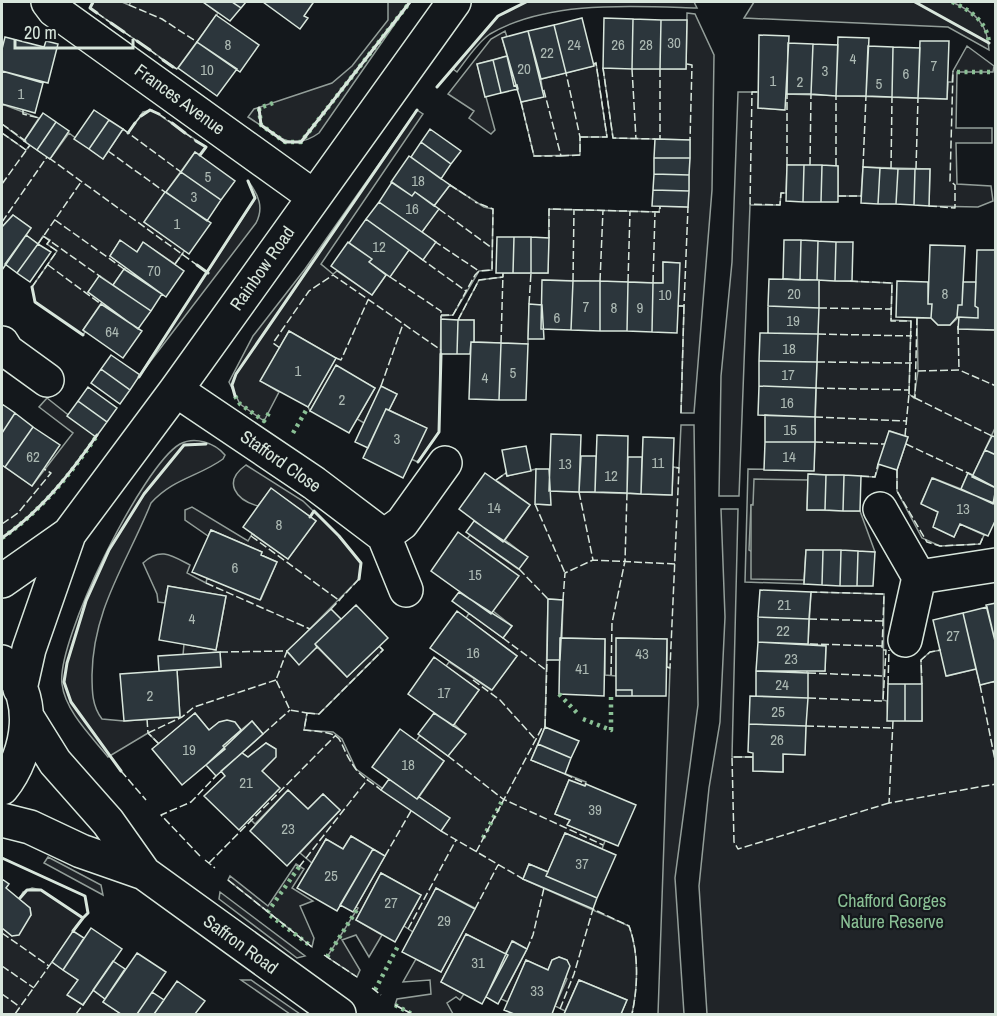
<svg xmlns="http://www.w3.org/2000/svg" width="997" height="1016" font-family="'Archivo Narrow',sans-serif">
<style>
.green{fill:#202428;stroke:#939e99;stroke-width:1.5}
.parking{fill:#24282b;stroke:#939e99;stroke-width:1.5}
.building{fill:#2c363c;stroke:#d8e6dc;stroke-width:1.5}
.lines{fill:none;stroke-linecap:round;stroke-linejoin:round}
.minor-casing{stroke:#d8e6dc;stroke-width:36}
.minor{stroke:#14181c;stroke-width:33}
.hedge{stroke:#8ac095;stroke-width:4.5;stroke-dasharray:3 4.5;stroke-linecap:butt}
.fence{stroke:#d8e6dc;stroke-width:1.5;stroke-dasharray:8 3;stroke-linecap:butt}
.wall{stroke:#d8e6dc;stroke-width:3}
.labels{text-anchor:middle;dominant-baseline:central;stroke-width:4.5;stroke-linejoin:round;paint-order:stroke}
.number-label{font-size:15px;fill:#adbab4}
.street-label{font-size:18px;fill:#d8e6dc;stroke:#14181c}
.park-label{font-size:18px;fill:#8ac095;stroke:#14181c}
</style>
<rect width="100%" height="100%" fill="#14181c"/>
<path class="green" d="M94,2H122L129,5L131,2H203L218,13L177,69L90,8Z
M388,2H410L319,133C290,154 274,133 248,117L254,109L332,83L352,66L388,20Z
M526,2H694L697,8C631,6 548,0 490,34C477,43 467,59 457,72L453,69L498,16Z
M754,2H952C975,12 988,24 989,50L948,27L744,18Z
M687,13L695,14L714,55L712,190L694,413H681L684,306H678L679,263L663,262V283L543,280L542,305H529L528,344L474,342V320H458L479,280L503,277V273H548L549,209L659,212L660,206L688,207L690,140L613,138L603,68L686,69Z
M505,31L507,37L502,38L507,56L477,64L495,130L491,134L469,118L474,111L448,94L491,39Z
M967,46L994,66L993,72H957L956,128H992V143H956L957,184L991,186L993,201L978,207L929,206L930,169L863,167L861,196H838V166L787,165L786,193H781L780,205H750L739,496H719L721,376L732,262L738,92H759L758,108L784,110L785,94L947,99L948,82H952L953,71Z
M596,63L607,137H580V155L534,156L521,102L543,97L541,79L593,66Z
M2,104L39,118L24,141L2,124Z
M152,110L206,147L200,155L195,152L144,222L185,250L175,264L144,243L137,252L120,241L110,256L126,267L113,285L100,276L88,292L102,302L83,330L85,332L83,335L35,302L32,287L57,251L47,244L50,240L43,236L38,244L26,235L31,228L13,215L2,227V133L26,150L30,145L50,159L69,133L103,159L123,129L128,133L143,112Z
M417,110L423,114L321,264L333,274L337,271L372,295L386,275L390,276L409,250L435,242L422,232L438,209L434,206L450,185L484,207L493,209L492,270L479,271L453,315L441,316L439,432L418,462L411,459L426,428L389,410L397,394L382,387L364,423L357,419L375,388L336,366L310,411L308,407L336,358L289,331L261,381L279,392L264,421L240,404L229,382L253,336L305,269Z
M248,181C259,195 264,208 256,223L140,375L255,199Z
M819,280L892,283L891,320L911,321L909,394L914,398L918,371L917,318H931L938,325H950L959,317V329L995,330V428L973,475L968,473L961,489L933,478L921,503L938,512L934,527L954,537L960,524L984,535L980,544L940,546L922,538L897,491V470L908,437L890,431L875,477L809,474L808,480L751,505L749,550L804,580V584L745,582L748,469L814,470Z
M47,398L96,437C70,475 40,512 2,538V465L32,486L73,433L39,407Z
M681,425H694L698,705L675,878L684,1014H658L670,668L667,667V639L617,638L616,676L605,675V639L562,638L563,600L548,599L545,727L531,760L586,782L585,786L569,780L555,814L570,820L568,825L605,841L602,849L565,833L548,872L529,864L523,879L629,926C639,953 638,986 632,1014H621L627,1000L579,980L565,1011L555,1006L567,979L565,977L567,960L559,957L552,960L548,970L526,960L508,1002L501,999L527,949L513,941L505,954L466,934L441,982L464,994L460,1000L456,997L447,1003L453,1014H412L395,1005L397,999L431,994L430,980L403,982L416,959L441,972L475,908L436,888L413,932L404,926L421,895L381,873L356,920L382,935L369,957L356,935L342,940L360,970L357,977L327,957L358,908L356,907L385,856L351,836L343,849L326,839L312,863L300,853L340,810L323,794L308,809L288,790L255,824L250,819L262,771L275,757V749L266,743L248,757L242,753L263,734L252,721L241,730C230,716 222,720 209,730L195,713L159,744L148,733L108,757C92,737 65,711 62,684C56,641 142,466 180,444C195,436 215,443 225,455L223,459C198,477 174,478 151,503C127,563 93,608 92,675C92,691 92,706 102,719L124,721L180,717L177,670L221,666L220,652L183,655L184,644L216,650L226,596L168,586L165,603L158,602L157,594L143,563C160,547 171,555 190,565L187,573L206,583L207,578L261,599L277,562L261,555L262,552L211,530L208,536L185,520V510L192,507L248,541L252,534L288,559L316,521L271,489L258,506C236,500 222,482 246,465L303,501L339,536L361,563L359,579L287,652L299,664L317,647L347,677L379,646L383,650L319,714L307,713L304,730L333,732L342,739L356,769L441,831L449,818L419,797L444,761L416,741L420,735L448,756L465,734L454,724L479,690L446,666L449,662L491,690L517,656L466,618L469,613L503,638L512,626L493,611L467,539L470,535L518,569L527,557L505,540L530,505L496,480L506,473L507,476L536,469V504L550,505L549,491L672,495L673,467L679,468Z
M721,509H738L732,757H753V771L783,772V754H805L807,670L825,671L826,646L808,644L811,592L884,594L883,700L887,701L888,720L922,721L921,660L930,652L941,650L947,676L976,669L980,685L995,681V1014H707L699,886L709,788L720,722L725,617Z
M48,857L101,885L103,895L44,863Z
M296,864L304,869L292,888L313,901L300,906L314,938L312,947L228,880L230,876L268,906Z
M32,888L41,890L83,918L52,962L78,980L68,995L83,1005L93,990L105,999L103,1002L121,1014H2V928L12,936L31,915L30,908L19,900L23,892Z
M220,892L305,956L297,958L219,899Z
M241,980H251L300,1014H290Z"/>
<path class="parking" d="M754,479L808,480L807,510L860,511L875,552L806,550L804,580L751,579V505H753Z"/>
<path class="building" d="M203,2H232L241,8L230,21Z
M232,2H246L241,8Z
M263,2H311L313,3L304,16L308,18L300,29Z
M216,15L259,45L240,72L197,42Z
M582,18L594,66L566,73L554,25Z
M604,18L633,19L632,69L603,68Z
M633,19L661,20L660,69H632Z
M661,20H687L686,69H660Z
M554,25L566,73L541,79L528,31Z
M528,31L544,97L521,102L502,38Z
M759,35L789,36L785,110L758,108Z
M5,37L44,47L46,41L58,44L48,83L2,71V49Z
M838,37L869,38L866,96H836Z
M920,41H949L947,99L918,98Z
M197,42L237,69L217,96L178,68Z
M788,43L813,44L811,94H787Z
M813,44L838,45L836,96L811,94Z
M868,46L893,47L892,97L866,96Z
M893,47L920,48L918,98L892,97Z
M507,56L514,86L517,85L518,89L501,93L493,60Z
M493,60L501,93L485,97L477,64Z
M2,71L43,83L35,113L2,104Z
M94,110L109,120L89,149L74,139Z
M43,113L56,122L37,150L24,141Z
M109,120L123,129L103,159L89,149Z
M56,122L69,131L50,159L37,150Z
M430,129L461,151L451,164L421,142Z
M655,139L690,140V158H654Z
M421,142L451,164L441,179L411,157Z
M195,152L235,181L221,200L181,172Z
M409,156L450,185L434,206L415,192L412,196L391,182Z
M654,158H690L689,175L654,174Z
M787,165H804L803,202L786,201Z
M804,165H822L821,202H803Z
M822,165L838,166V202H821Z
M863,167L880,168L878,204L861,203Z
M880,168L898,169L896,204H878Z
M898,169H915L914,205L896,204Z
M915,169H930L929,206L914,205Z
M181,172L221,200L207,221L166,192Z
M654,174L689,175V191L653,190Z
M392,182L412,196L415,192L439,209L422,232L379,202Z
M653,190L689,191L688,207L652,206Z
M165,192L211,223L189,254L144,222Z
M379,202L436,242L423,260L366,219Z
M13,215L31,228L2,270V227Z
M366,219L409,250L390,277L369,262L372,259L349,243Z
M26,235L38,244L17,273L5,264Z
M497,237H514L513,273H496Z
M514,237H531V273H513Z
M531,237L549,238L548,273H531Z
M120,240L137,252L143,242L184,271L166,297L110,256Z
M784,240H801L800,280L783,279Z
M801,240L818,241L817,280H800Z
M818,241L836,242L835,281L817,280Z
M348,242L372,259L369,262L386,275L372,295L331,266Z
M836,242H853L852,281H835Z
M38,244L51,252L30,282L17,273Z
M930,245L965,246L962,305H958L957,317L950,325H938L931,318L932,304H928Z
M977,250H996V330L958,329L959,317L978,318V308L975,306Z
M663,262L680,263L677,333L652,332L653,283H663Z
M124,269L162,294L151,311L113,285Z
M99,276L151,311L138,329L88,292Z
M769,279L819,280V308L768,306Z
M542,280L573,281L571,330L541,329Z
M573,281H600V331L571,330Z
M600,281L628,282L627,331H600Z
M897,281L928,282V304H932L931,318L896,317Z
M628,282L653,283L652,332L627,331Z
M963,282H976L975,306L978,308V318L957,317L958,305H962Z
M101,304L142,331L123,358L83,330Z
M529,304L542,305L544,339H528Z
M768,306L819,308L818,334L768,333Z
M441,319L458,320L457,354H441Z
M458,320H474V342H471L470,354H457Z
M289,331L336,358L308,407L260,381Z
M760,333L818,334L817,362L759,361Z
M471,342L501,343L499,400L469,399Z
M501,343L528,344L526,400H499Z
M111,355L140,375L130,390L101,369Z
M759,361L817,362L816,388L759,386Z
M336,365L375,388L349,433L310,411Z
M101,369L130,390L120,404L91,383Z
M381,386L397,394L389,410L386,409L368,448L355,442Z
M759,386L816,388L815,417L758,415Z
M88,387L117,408L107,422L78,401Z
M78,401L107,422L96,437L67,416Z
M2,404L15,413L2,433Z
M386,409L427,428L403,478L363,458Z
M15,413L33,427L5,467L2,465V433Z
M765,415L815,417V442H765Z
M33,427L60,445L32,486L5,467Z
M889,431L908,437L897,470L878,464Z
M551,434L581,435L579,492L549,491Z
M597,435L628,436L627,493L595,492Z
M992,436L996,437V455L985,450Z
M643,437L674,438L672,495L641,494Z
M765,442H815L814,471L764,470Z
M526,446L531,471L507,476L502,450Z
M985,450L996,455V488L972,477Z
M581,456H596L595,492H579Z
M628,457H642L641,494L627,493Z
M536,469H549L551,505L535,504Z
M485,473L530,505L503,542L459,509Z
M968,473L996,488L993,504L961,489Z
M808,474L826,475L825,510H807Z
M826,475H844L843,511L825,510Z
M844,475L861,476L860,511H843Z
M932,478L996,504V519L988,536L960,524L954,537L933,527L938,512L921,504Z
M271,488L316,521L288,559L243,527Z
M474,521L528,557L519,569L466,532Z
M211,530L262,552L261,555L277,562L260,600L192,572Z
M458,532L519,576L491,614L431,571Z
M806,550H823L822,585L804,584Z
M823,550H841L840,586L822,585Z
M841,550L858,551L857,586H840Z
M858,551L875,552L873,586H857Z
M168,586L226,596L216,650L159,640Z
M760,590L811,592L809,619L758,617Z
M459,592L512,626L503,638L452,601Z
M548,599L563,600L560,660H547Z
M996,603V645L986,605Z
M356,605L388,638L347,677L315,644Z
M987,607L996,645V681L980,685L963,613Z
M331,609L341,619L315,644L317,647L299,665L287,651Z
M457,611L517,656L492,690L430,648Z
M963,613L976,669L946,676L933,620Z
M758,617L809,619L808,644L758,642Z
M560,638L605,639L604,696L559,694Z
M616,638L667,639L666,696H632V690H616Z
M758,642L826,646L825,671H756Z
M220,652L221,667L159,671L158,656Z
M434,657L479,690L453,726L408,694Z
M177,670L180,717L124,721L120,674Z
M756,671L808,673V698L756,696Z
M888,684H905V721H887Z
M905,684H922V721H905Z
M616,690H632V696H616Z
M750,696L808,698L806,726L749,724Z
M195,713L209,730L219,722L227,720L235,722L241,730L223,746L225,749L182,785L152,749Z
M434,713L466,734L448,756L418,734Z
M252,721L263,734L216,776L206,765Z
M749,724L806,726L805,755L783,754V772L753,771V753L748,752Z
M545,727L579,741L571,758L538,744Z
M400,729L444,761L417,799L372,767Z
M266,743L276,749V757L262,771L280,788L239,830L204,796L225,776L221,771L242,753L248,757Z
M538,744L571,758L565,774L531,760Z
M389,779L417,799L419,797L450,818L441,831L381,790Z
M569,780L585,786L586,784L636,805L618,846L567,825L570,820L555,814Z
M288,790L308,809L323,794L340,810L287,866L250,831Z
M565,833L616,855L597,898L546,876Z
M351,836L373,849L337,911L297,888L326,839L343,849Z
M373,849L385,856L353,912L340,905Z
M529,864L548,872L546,876L597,898L593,909L523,879Z
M381,873L421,895L395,942L356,920Z
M2,879L9,884L6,888L30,908L31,915L19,935L12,936L2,928Z
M436,888L475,909L441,972L402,952Z
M91,928L122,949L83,1005L67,995L78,980L63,970Z
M73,931L84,938L63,970L52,962Z
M466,934L508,955L482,1004L441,982Z
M512,941L527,949L498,1004L486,997Z
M137,953L166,972L137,1014H121L103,1002Z
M559,957L567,960L570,966L552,1014H514L504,1010L526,960L548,970L552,960Z
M113,961L125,969L105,999L93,990Z
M579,980L627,1000L621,1014H564Z
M177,981L205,1001L195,1014H154Z
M152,992L164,1000L154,1014H137Z"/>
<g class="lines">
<defs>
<path id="minor" d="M48,2L54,10L313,196
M2,343L7,351L47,380
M176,390L314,483L384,536L406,590
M880,509L919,577L905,640
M384,536L402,523L445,463
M919,577L996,565
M2,581L69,534
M2,662C39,695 30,753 2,788
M20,689L29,649L69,534L176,390L454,2
M27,717L55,762L108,822L144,873
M2,820L30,827L81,851L144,873L339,1014"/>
</defs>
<use href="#minor" class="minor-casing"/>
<use href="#minor" class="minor"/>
<path class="hedge" d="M952,2C970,10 987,21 989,43
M957,72H993
M273,103L259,108L261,125L285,142H301L410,2
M235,396L240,404L264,421L269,413
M293,433L308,407
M2,538C40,512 70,475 96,437
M559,694L579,715
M583,719L611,730V697
M483,838L503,799
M299,867L267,913L312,947
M327,957L358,908
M375,990L398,946
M395,1005L412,1014"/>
<path class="fence" d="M93,2H94
M129,5L162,19L197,42
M97,13L111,23
M124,32L137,41
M150,50L163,60
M687,64L692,65L690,140
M173,67L177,69
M603,68L613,138L655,139
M632,69L636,139
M660,69V139
M757,92H752L750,204L780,205L781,193H786
M521,102L534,156H561L543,87
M23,110V114L39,118
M159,114L172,123
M135,123L141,116
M2,124L27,142
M123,129L181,172
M2,133L26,150
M185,133L196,141
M580,137H607L596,63L593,64
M108,151L165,192
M561,156L580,155V137L566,73
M49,158L197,265
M787,165V94
M810,165L811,94
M836,166V96
M863,167L866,96
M891,169L892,97
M916,169L918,98
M2,184L30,145
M450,185L470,198
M838,196H861
M929,206L955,208V185L950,181L953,71
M439,209L492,248
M55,220L124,269
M2,222L47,157
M43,236L101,277
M549,238V209L660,212V206
M434,241L479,271
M38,244L81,182
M420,258L466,291
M175,264L183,253
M48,265L101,304
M390,277L441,311V318
M573,281L574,209
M600,281L603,210
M850,281L892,283L891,321H911L909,394L915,398L917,318
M628,282L630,211
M653,283L655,212
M32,287L57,251L47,244L50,240
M529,304L531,273
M678,306H684L688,207
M819,308L891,309
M441,315H453L475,275L479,271L492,270L493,209L475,202
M458,320L479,280L503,277
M958,326L959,370
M818,334L912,336
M501,343L503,273
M280,348L273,343L309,291L333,275L441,350
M336,358L341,360L368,300
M817,362L912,363
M918,371L959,370L996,386
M381,386L403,324
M816,388L909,390
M915,398L992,436
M681,413L684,306
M815,417L906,421
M905,436L909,394
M815,442L885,444
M906,444L970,474
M897,470V491L927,542L940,546L980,544L984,535
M861,476L875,477L878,464
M496,480L506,473
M579,492L593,560
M535,504L565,573
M2,524L18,513L51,473L44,469
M251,536L340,601
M519,569L548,599
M206,583L310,629
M563,600L565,573L593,560L675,564
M331,609L359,579
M809,619L883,621
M503,638L546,670
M810,644L882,646
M220,652L287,651L276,680L290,710L307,713L304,730C351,734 333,737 355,768C361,777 373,783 381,790
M667,667L670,668L679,468L673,467
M808,673L884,676
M611,675L612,623L625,561L627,493
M473,680L500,700L536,740
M888,684L889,650
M922,684L921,660L930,652L941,650
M980,685L996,765
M808,698L883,701L886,650H882L884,594L811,592
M307,713L319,714L383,650L379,646
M147,719L148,733L159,744
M893,721L889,803L996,784
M806,726L893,728
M545,727L547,660
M148,733L182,717L194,707L276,680
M263,734L290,710
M448,756L503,799L603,845
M753,757H732L734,842L738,849L889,803
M121,771L146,800
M565,774L586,784
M441,831L523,879
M476,852L543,726
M200,856L161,815L191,802L216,776
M385,856L411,811
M205,860L215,868
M209,863L336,735
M299,867L368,779
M228,880L312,947
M475,909L498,865
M408,929L456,840
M2,933L49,966
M527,949L533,935L544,888
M324,955L357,977
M2,966L34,988
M372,988L381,995
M2,994L20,1007
M395,1005L412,1014
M560,1009L574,974L593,909L629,926C639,953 638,986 632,1014
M15,1014L52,962
M76,1014L85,1002"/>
<path class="wall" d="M93,2L90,8L97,13
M915,2L989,43
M111,23L124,32
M137,41L150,50
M163,60L173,67
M437,87L498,16L526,2
M259,108L261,125L285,142H301L410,2
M141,116L150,110L159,114
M172,123L185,133
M128,133L135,123
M196,141L206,147L200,155
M197,265L208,273
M32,287L35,302L83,335
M139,377L255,198L248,181
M235,396L232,385L236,374L417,110
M418,462L439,432L441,354
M310,517L314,511L339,536L361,563L359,579
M2,538C41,511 70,474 97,435
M121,771L71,702L64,682L67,663L86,601L109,550L144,494L184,445L206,444
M2,858L85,896L88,913L83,918
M20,898L27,890H41L83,918L73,931"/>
</g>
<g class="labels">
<g class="number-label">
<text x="674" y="42">30</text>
<text x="228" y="44">8</text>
<text x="574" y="44">24</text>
<text x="618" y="44">26</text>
<text x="646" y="44">28</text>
<text x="547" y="52">22</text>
<text x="853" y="58">4</text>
<text x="934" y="65">7</text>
<text x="524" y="68">20</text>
<text x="207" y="69">10</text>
<text x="825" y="70">3</text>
<text x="906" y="73">6</text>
<text x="773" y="80">1</text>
<text x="800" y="81">2</text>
<text x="879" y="83">5</text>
<text x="21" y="93">1</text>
<text x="208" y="176">5</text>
<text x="418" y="180">18</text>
<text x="194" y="196">3</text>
<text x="412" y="208">16</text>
<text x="177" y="223">1</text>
<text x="379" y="246">12</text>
<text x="154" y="270">70</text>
<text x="794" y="293">20</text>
<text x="945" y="293">8</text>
<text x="665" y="294">10</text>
<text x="586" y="306">7</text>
<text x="614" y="307">8</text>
<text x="640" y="307">9</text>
<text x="557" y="317">6</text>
<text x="793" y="320">19</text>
<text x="112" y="331">64</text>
<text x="789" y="348">18</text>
<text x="298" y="370">1</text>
<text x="513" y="372">5</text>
<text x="788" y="374">17</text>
<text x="485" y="377">4</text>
<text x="342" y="399">2</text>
<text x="787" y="402">16</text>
<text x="790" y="429">15</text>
<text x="397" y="438">3</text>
<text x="33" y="456">62</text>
<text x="789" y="456">14</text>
<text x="658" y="462">11</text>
<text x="565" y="463">13</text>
<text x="611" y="475">12</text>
<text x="494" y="507">14</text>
<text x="963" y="508">13</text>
<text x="279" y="524">8</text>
<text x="235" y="567">6</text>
<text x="475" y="574">15</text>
<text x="784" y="604">21</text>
<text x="192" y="618">4</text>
<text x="783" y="630">22</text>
<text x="953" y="635">27</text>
<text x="473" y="652">16</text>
<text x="642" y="653">43</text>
<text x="791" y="658">23</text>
<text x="582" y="668">41</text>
<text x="782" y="684">24</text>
<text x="444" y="692">17</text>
<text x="150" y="695">2</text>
<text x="778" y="711">25</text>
<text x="777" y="739">26</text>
<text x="189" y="749">19</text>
<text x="408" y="764">18</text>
<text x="246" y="782">21</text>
<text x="595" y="809">39</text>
<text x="288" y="828">23</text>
<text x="582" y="863">37</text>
<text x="331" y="875">25</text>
<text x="391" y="902">27</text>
<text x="444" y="920">29</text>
<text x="478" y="962">31</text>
<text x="537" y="990">33</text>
</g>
<g class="street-label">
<text transform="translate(180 99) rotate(36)">Frances Avenue</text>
<text transform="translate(262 268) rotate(-55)">Rainbow Road</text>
<text transform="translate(281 461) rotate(35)">Stafford Close</text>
<text transform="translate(241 944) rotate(36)">Saffron Road</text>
</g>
<g class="park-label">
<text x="892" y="900">Chafford Gorges<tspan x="892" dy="21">Nature Reserve</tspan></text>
</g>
</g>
<rect width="997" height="1016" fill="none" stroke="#d8e6dc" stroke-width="6"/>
<path d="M15 39v9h118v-9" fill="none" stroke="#d8e6dc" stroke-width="3"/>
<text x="24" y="39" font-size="18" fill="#d8e6dc" stroke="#14181c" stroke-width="4.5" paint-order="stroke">20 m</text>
</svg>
